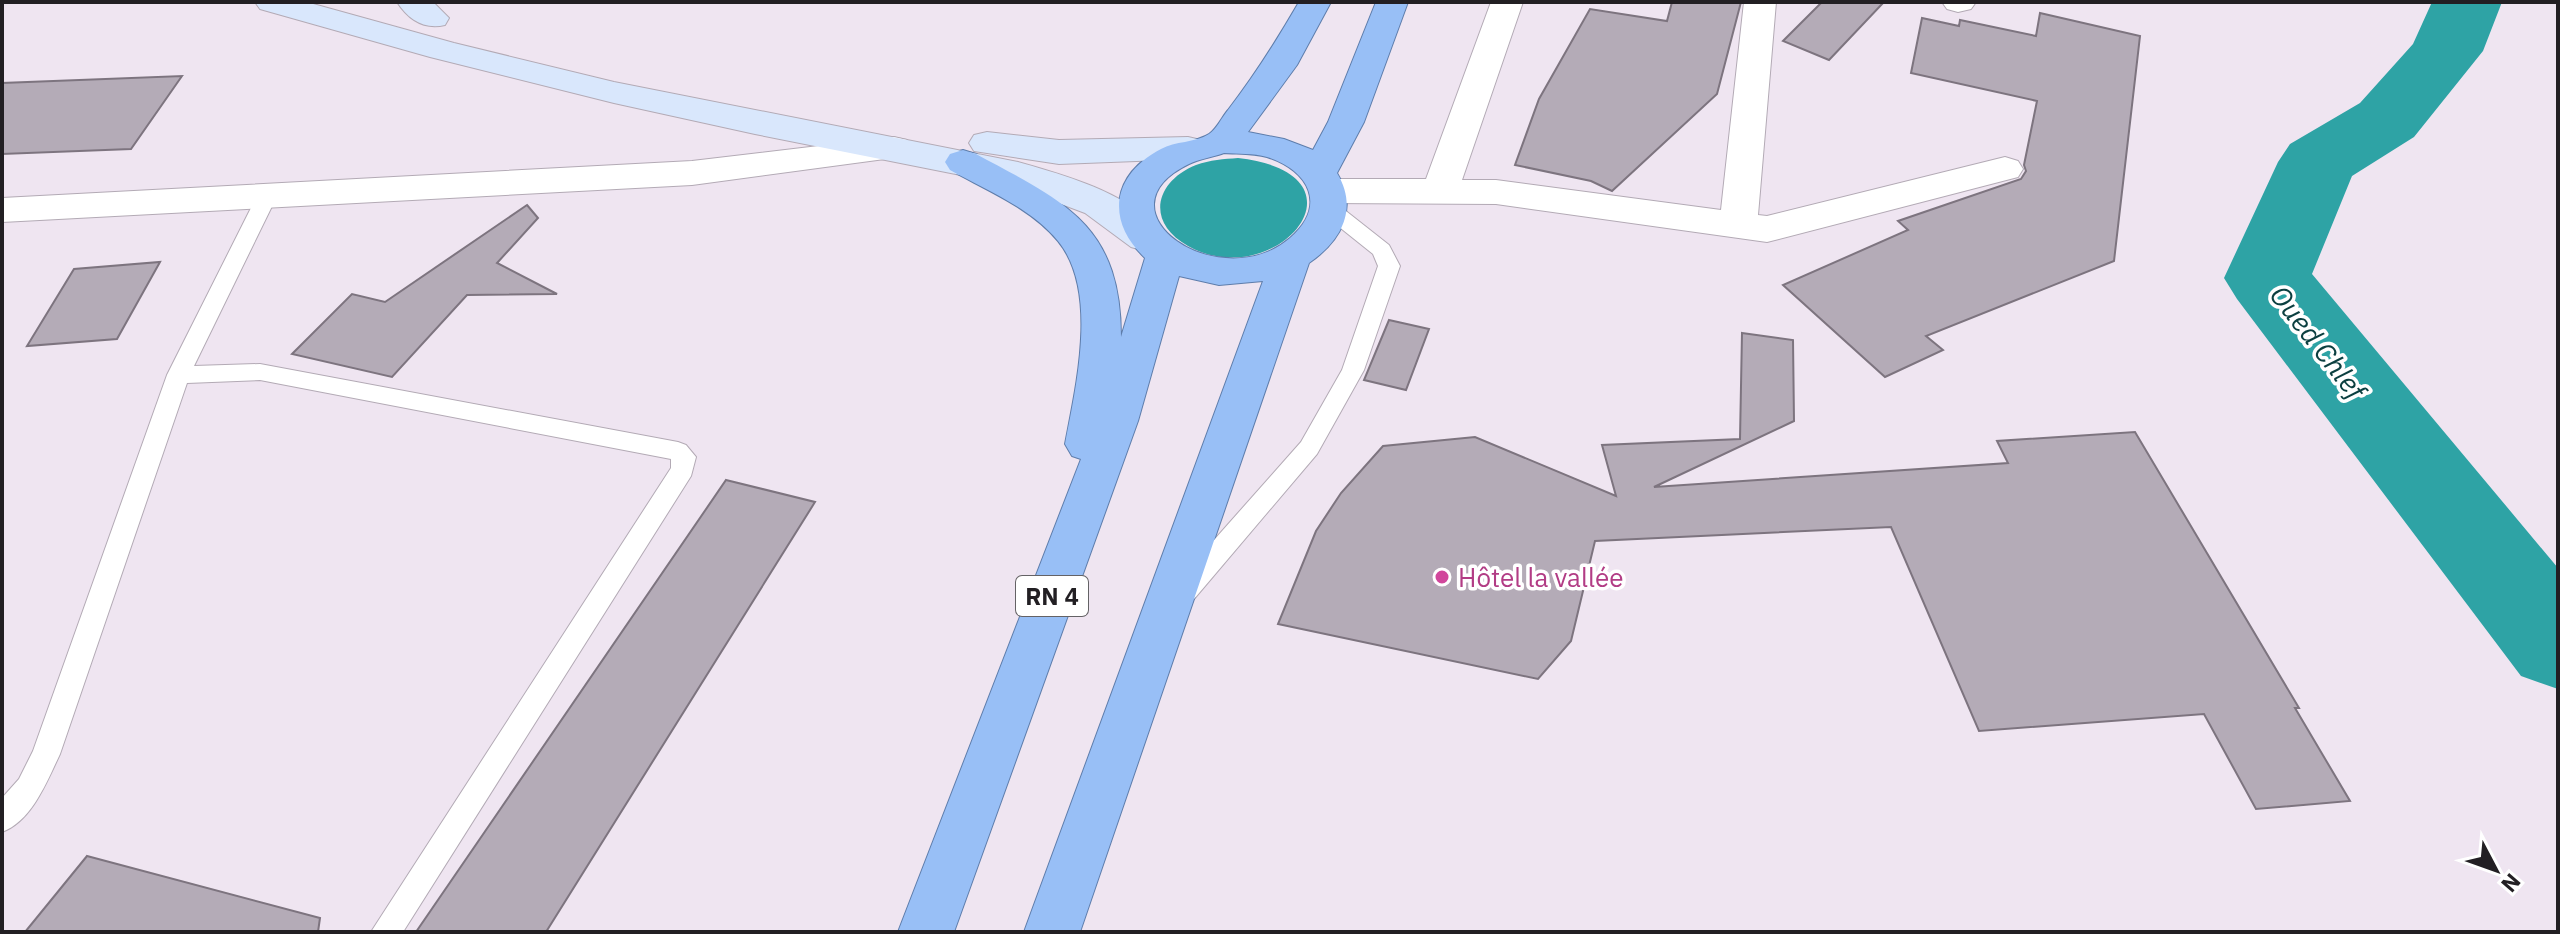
<svg xmlns="http://www.w3.org/2000/svg" width="2560" height="934" font-family="'IBM Plex Sans',sans-serif">
<style>
.water{fill:#2ea3a5}
.lines{fill:none;stroke-linecap:round;stroke-linejoin:round}
.river{fill:#2ea3a5;fill-rule:evenodd}
.building{fill:#b4abb7;stroke:#7d747f;stroke-width:2}
.service-casing{stroke:#b3aab5;stroke-width:2}
.minor-casing{stroke:#b3aab5;stroke-width:2}
.secondary-casing{stroke:#b3aab5;stroke-width:2}
.trunk-casing{stroke:#5e7dab;stroke-width:2}
.service{fill:#fff;fill-rule:evenodd}
.minor{fill:#fff;fill-rule:evenodd}
.secondary{fill:#d9e7fc;fill-rule:evenodd}
.trunk{fill:#98bff6;fill-rule:evenodd}
.hotel-dot{fill:#d1479c;stroke:#fff;stroke-width:3}
.labels{text-anchor:middle;dominant-baseline:central;stroke-width:7;stroke-linejoin:round;paint-order:stroke}
.shield{fill:#fff;stroke:#646265;stroke-width:2}
.shield-label{font-size:24px;font-weight:bold;fill:#221f23}
.hotel-label{font-size:26px;fill:#b23c85;stroke:#fff;text-anchor:start}
.water-label{font-size:28px;font-style:italic;fill:#0b3f40;stroke:#fff}
</style>
<rect width="100%" height="100%" fill="#efe5f1"/>
<path class="water" d="M1238,158C1378,174 1276,295 1188,246C1146,223 1154,182 1196,165C1210,160 1224,159 1238,158Z"/>
<g class="lines">
<path class="river" d="M2432,2H2502L2483,51L2414,137L2352,176L2312,274L2558,568V689L2521,676L2237,299L2224,278L2278,162L2290,144L2360,103L2413,44Z"/>
</g>
<path class="building" d="M1672,2H1741L1717,94L1612,191L1591,181L1515,165L1539,99L1590,9L1667,21Z
M1822,2H1884L1829,60L1783,41Z
M2040,13L2140,36L2114,261L1926,336L1943,350L1885,377L1783,285L1908,230L1898,221L2021,179L2026,171L2024,165L2037,101L1911,73L1922,18L1959,26L1960,20L2036,36Z
M182,76L131,149L2,154V83Z
M527,205L538,218L497,263L557,294L467,295L392,377L292,354L352,294L385,302Z
M160,262L117,339L27,346L74,269Z
M1389,320L1429,329L1406,390L1364,380Z
M1742,333L1793,340L1794,421L1654,487L2008,463L1997,441L2135,432L2299,708H2295L2350,801L2256,809L2204,714L1979,731L1891,527L1595,541L1571,641L1538,679L1278,624L1316,531L1341,493L1383,446L1475,437L1616,496L1602,445L1740,439Z
M726,480L815,502L546,932H416Z
M87,856L320,918L318,932H25Z"/>
<g class="lines">
<defs>
<path id="service" d="M266,191L276,198L194,366L260,364L678,442L686,445L696,457L691,476L403,932H371L671,468V459L260,380L187,383L60,754C47,781 32,821 2,832V798L19,779L33,751L167,375L256,198Z
M1330,202L1337,204L1389,245L1400,266L1364,370L1317,454L1194,599L1185,602L1176,599L1172,591L1176,583L1301,442L1342,370L1378,266L1373,254L1323,214L1320,209L1323,204Z"/>
<path id="minor" d="M1491,2H1523L1462,180H1496L1721,210L1744,2H1776L1758,215L1767,216L2005,157L2018,161L2023,169L2018,177L1767,242L1496,204L1328,203L1315,200L1309,191L1315,182L1328,179H1426Z
M1942,2H1976L1971,9L1958,12L1947,9Z
M894,137L907,140L912,148L907,156L692,185L2,222V198L692,161Z"/>
<path id="secondary" d="M255,2H306L454,43L614,82L1018,162C1064,175 1138,195 1164,238L1159,247L1145,251L1131,247L1085,213L1011,185L755,134L614,103L430,57L260,9Z
M397,2H433L449,18L445,25C424,30 408,19 397,2Z
M987,132L1059,140L1188,137L1201,140L1206,148L1201,156L1188,159L1059,164L974,151L969,143L974,135Z"/>
<path id="trunk" d="M1299,2H1331L1297,65L1248,132L1284,139L1313,150L1328,122L1376,2H1408L1364,122L1337,173C1359,209 1341,241 1309,263L1080,932H1024L1263,281L1219,285L1179,276L1138,421L954,932H898L1081,459L1072,456L1065,444C1076,386 1099,291 1058,241C1031,208 986,190 950,170L945,162L950,154L963,150L976,154C1063,201 1121,224 1121,337L1145,258C1105,220 1112,175 1161,149C1175,141 1195,143 1209,134C1216,130 1222,117 1228,110C1255,75 1277,40 1299,2ZM1224,153C1238,154 1253,153 1267,157C1310,171 1327,206 1290,238C1220,298 1092,211 1189,164C1199,159 1213,157 1224,153Z"/>
</defs>
<use href="#service" class="service-casing"/>
<use href="#minor" class="minor-casing"/>
<use href="#secondary" class="secondary-casing"/>
<use href="#trunk" class="trunk-casing"/>
<use href="#service" class="service"/>
<use href="#minor" class="minor"/>
<use href="#secondary" class="secondary"/>
<use href="#trunk" class="trunk"/>
</g>
<circle class="hotel-dot" cx="1442" cy="577" r="8"/>
<g class="labels">
<rect class="shield" x="1016" y="576" width="72" height="40" rx="6"/>
<g class="shield-label">
<text x="1052" y="596">RN 4</text>
</g>
<g class="hotel-label">
<text x="1458" y="577">Hôtel la vallée</text>
</g>
<g class="water-label">
<text transform="translate(2318 342) rotate(52)">Oued Chlef</text>
</g>
</g>
<rect width="2560" height="934" fill="none" stroke="#221f23" stroke-width="8"/>
<g transform="translate(2496 870) rotate(131)" stroke="#ffffff" stroke-width="6" paint-order="stroke">
<path d="M0-6L14 30L0 20L-14 30Z" fill="#221f23"/>
<text y="-12" font-size="22" font-weight="bold" text-anchor="middle" fill="#221f23">N</text>
</g>
</svg>
